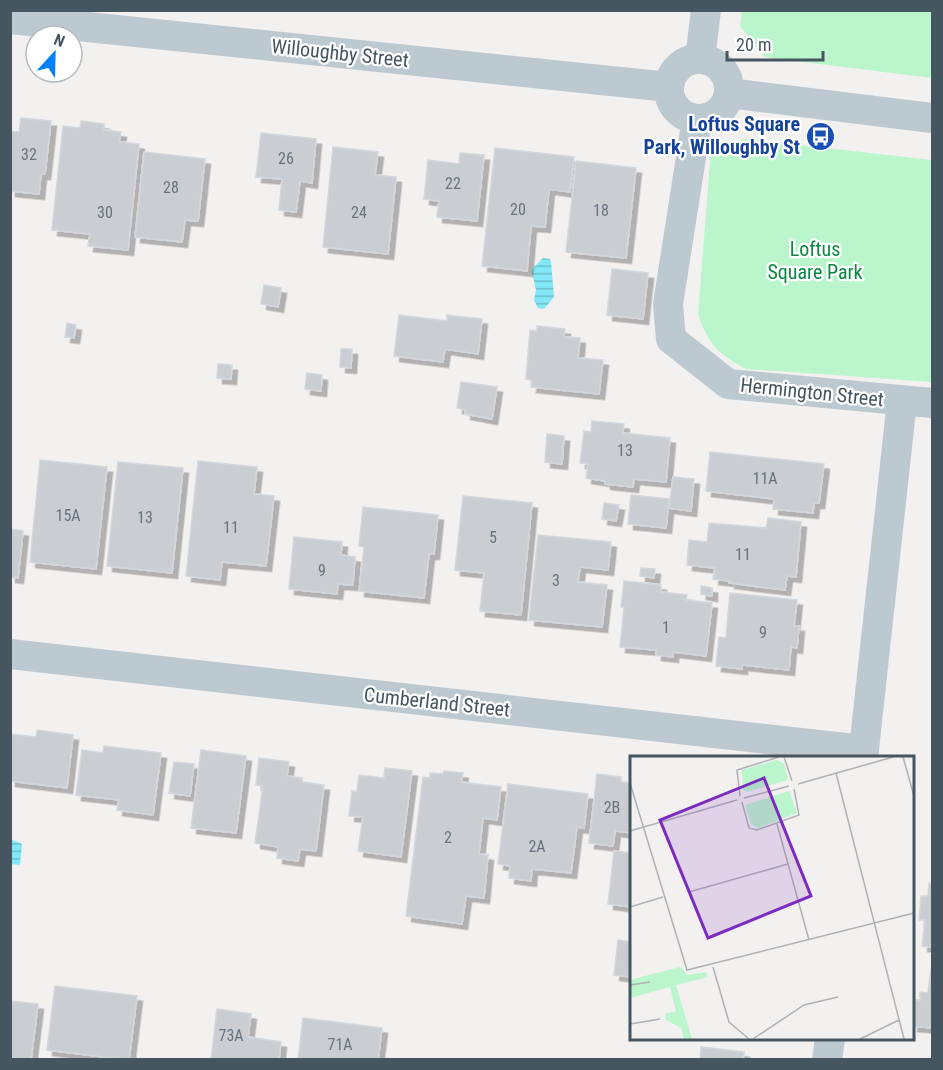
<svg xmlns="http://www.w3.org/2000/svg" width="943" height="1070" font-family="'Roboto Condensed',sans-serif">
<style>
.park{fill:#baf5cc}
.water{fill:url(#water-rules)}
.building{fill:#caced3;stroke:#d3d7dc;stroke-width:1.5;filter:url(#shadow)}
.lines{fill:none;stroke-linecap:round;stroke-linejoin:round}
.minor{stroke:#bcc9d1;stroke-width:30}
.labels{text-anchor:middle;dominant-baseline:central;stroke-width:4.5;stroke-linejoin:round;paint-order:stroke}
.number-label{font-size:16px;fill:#67747d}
.street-label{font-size:20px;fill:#465660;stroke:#fff}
.transit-label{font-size:20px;font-weight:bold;fill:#164399;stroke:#fff;text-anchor:end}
.park-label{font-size:20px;fill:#0c8640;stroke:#fff}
.inset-road{fill:none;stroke:#aeb2b6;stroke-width:1.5}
.view{fill:#7b2cbf;fill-opacity:0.15;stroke:#7b2cbf;stroke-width:3}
.inset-edge{fill:none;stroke:#465660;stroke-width:3}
</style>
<defs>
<pattern id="water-rules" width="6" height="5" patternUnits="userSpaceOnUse" patternTransform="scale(1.5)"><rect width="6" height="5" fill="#82e7f7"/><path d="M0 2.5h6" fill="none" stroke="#6cbecb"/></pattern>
<filter id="shadow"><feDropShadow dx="5.5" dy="5.5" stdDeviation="0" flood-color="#0004"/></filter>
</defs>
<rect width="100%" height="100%" fill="#f3f0f0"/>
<path class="park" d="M742,11H932V78L764,57L740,26Z
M747,139L932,160V382L746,369C718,354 709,345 698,315L711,149Z"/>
<path class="water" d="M543,258L550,259L551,262L554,297L544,309L538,308L534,300L536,290L532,272L533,268Z
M10,839L22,844L20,865L11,864Z"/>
<path class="building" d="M21,118L51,121L45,174H41L39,194L10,191V131L19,132Z
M81,121L104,124V130L121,132L119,142L139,144L128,250L88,246L90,234L52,230L63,126L80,128Z
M261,133L316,139L312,183L300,181L296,212L279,210L282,179L256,177Z
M333,147L378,152L375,175L396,177L388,254L323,247Z
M495,148L574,157L570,192L549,189L545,227L531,226L527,271L482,266Z
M144,152L205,159L198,221L185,220L182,242L135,237Z
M460,153L484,155L477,221L437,217L439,201L424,199L428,160L459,164Z
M576,161L636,168L626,258L566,252Z
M612,269L648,273L643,319L607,315Z
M264,285L281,288L278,307L261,304Z
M399,315L447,321V315L482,319L478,354L445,349L443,362L394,356Z
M67,323L76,325L74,338L65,337Z
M537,326L565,329L564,337L580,338L578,358L603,360L599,394L531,387L532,380L526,379L530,330L537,331Z
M341,349H352L351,368L340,367Z
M218,364L232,365L231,379L217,378Z
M307,373L322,375L321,391L305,389Z
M461,382L497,387L492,419L465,414L466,410L457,408Z
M592,421L624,424L623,433L670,438L666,482L634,479L633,487L605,484V481L586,478L588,464L580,463L584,431L591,432Z
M547,434L564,436L562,464L545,462Z
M710,452L824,464L819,503H814L813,513L773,509L774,499L706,491Z
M40,460L107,467L96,569L30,562Z
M198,461L257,467L254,494L274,496L266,566L222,562L220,580L186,576Z
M118,462L183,468L172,573L107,566Z
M673,477L694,479L691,511L669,508Z
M631,495L669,499L666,528L628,524Z
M463,496L532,503L521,615L480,611L484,573L455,570Z
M604,503L619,505L616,521L602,519Z
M363,507L438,515L434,554H429L424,598L359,591L364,547L359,546Z
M768,518L801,522L796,577L787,576L785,590L729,583L730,581L713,579L715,568L687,565L689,540L707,542L709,523L766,528Z
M10,529L23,531L18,578L10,577Z
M538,535L611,542L608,570L580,567L578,582L607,585L602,627L529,620Z
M294,537L342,542L341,555L355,557L353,585L338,584L337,594L289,589Z
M641,568L655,569L654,578L640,576Z
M624,581L661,585V592L687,595L686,600L712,603L706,656L673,652V657L656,655V650L620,647L624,607H621Z
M701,586L712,588V596L701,594Z
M730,593L797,600L794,626H799L797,648L791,647L789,670L742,665V669L716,666L719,637L726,638Z
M37,730L73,735L67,788L10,781V734L36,737Z
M104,746L161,753L153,815L117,810L119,800L76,795L82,750L103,753Z
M201,750L246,756L236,833L191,828Z
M259,758L289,762L287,776L302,778V782L324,785L316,851L300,849L298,861L277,858L278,847L255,843L263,786L256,785Z
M174,762L194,764L190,796L169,793Z
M385,768L412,771L401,857L358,851L363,817L349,816L352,791H357L359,775L384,778Z
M444,771L463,773L461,782L501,787L497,820L483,818L479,854L488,855L484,898L466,896L462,924L406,916L423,777L430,778V773L443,774Z
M597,774L621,777V782L631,783V833L615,831L613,846L589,843Z
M508,784L588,794L584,828L577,827L571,873L532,869L531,881L509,878L510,866L498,864Z
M614,851L631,853V907L608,904Z
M929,883L932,884V947L922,946L925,920H919L921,896H928Z
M618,940L631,942V977L614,975Z
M931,969H932V1028L912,1026L915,1000H920V992L928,993Z
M55,986L137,996L129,1060L47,1050Z
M10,1001L38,1004L31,1060H10Z
M217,1009L251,1014L248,1037L281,1042L279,1060H211Z
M303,1018L382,1028L378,1060H298Z
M701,1047L744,1052L743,1060H700Z"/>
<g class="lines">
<path class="minor" d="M10,19L669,87
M700,59L706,10
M669 89a30 30 0 1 1 60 0a30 30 0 1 1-60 0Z
M729,93L932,118
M697,119L668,304L671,339L728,384L932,403
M10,654L864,750
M863,758L902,401
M827,1060L830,1038"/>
</g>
<defs>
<symbol id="bus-disc" viewBox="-11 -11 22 22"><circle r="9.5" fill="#1a4fb4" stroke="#fff"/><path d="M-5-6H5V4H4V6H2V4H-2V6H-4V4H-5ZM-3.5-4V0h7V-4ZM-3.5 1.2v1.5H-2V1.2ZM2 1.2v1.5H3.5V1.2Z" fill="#fff"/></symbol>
</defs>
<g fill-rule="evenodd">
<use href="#bus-disc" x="804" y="120" width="33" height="33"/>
</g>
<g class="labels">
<g class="number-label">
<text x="29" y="154">32</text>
<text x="286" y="158">26</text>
<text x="453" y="183">22</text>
<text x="171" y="187">28</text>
<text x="518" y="209">20</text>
<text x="601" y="210">18</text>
<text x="105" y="212">30</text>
<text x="359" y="212">24</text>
<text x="625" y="450">13</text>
<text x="765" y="478">11A</text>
<text x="68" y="515">15A</text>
<text x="145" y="517">13</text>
<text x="231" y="527">11</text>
<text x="493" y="537">5</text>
<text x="743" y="554">11</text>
<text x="322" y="570">9</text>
<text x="556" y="580">3</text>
<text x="666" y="627">1</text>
<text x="763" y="632">9</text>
<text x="612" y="807">2B</text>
<text x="448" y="837">2</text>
<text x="537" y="846">2A</text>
<text x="231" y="1035">73A</text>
<text x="340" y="1044">71A</text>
</g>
<g class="street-label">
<text transform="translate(340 53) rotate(6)">Willoughby Street</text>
<text transform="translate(812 392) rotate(6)">Hermington Street</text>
<text transform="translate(437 702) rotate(6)">Cumberland Street</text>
</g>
<g class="transit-label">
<text x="800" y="124">Loftus Square<tspan x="800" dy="23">Park, Willoughby St</tspan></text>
</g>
<g class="park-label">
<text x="815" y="249">Loftus<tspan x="815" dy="23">Square Park</tspan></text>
</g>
</g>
<g transform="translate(630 756)">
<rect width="284" height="284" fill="#f3f0f0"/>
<path d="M147,4L154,8L158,24L117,36L113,34L112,14ZM159,35L167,57L128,72L121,68L115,49ZM50,211L58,219L76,216L78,221L46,229L62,283H54L51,272L36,264L35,258L46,255L40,231L0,242V224Z" fill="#baf5cc"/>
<path class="inset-road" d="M154,1L162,25M273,1L284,40M206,17L274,283M0,27L57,214L284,157M168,28L263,1M110,40L107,14L149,1M114,42L159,30M112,46L119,72L127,74L169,59L164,33M147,68L179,184M0,75L107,44M59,136L158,108M0,151L33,141M83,211L99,266L119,283M0,229L20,226M0,268L30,263M123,283L174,249L208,241M230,283L269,264"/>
<path class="view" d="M134,22L181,140L78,182L30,64Z"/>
<rect width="284" height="284" class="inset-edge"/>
</g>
<rect width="943" height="1070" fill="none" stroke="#465660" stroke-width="24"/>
<g transform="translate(54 54) rotate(22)"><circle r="28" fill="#ffffff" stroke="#b5bbbf" stroke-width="1.5"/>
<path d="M0-4.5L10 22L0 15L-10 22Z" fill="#0381fa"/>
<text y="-9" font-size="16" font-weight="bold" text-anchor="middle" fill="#465660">N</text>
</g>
<path d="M727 51v9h96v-9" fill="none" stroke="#465660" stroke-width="3"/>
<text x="736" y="51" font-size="18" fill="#465660" stroke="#ffffff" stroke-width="4.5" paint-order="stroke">20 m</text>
</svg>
